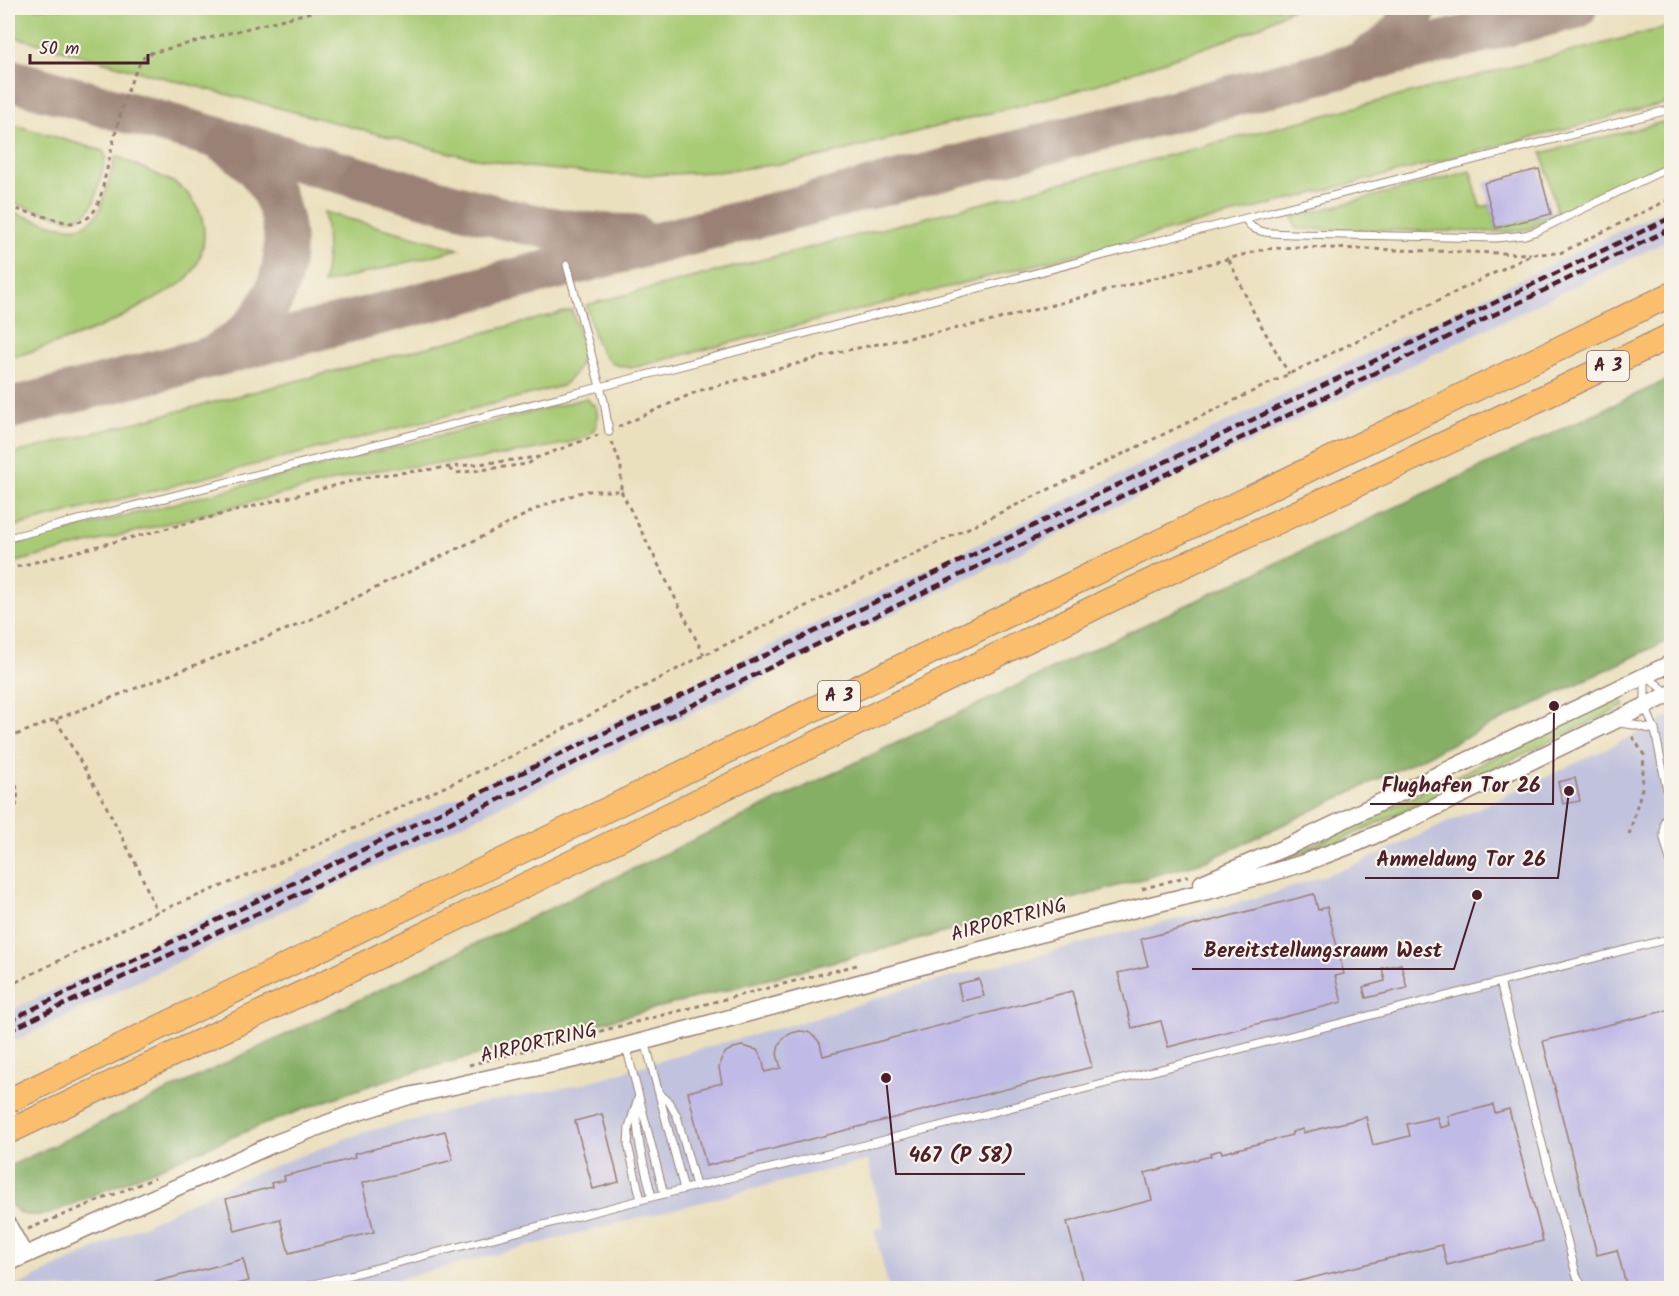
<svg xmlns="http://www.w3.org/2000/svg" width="1679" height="1296" font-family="Kalam,sans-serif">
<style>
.industrial{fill:#c1c2dd}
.green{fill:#a8cb74;stroke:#797550;stroke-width:1.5}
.forest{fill:#86af66;stroke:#686748;stroke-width:1.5}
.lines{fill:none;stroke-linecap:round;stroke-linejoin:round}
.taxiway{stroke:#9a8074;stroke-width:42}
.building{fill:#c0bae7}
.service-casing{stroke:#9a8074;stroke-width:9}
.tertiary-casing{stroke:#9a8074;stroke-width:19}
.motorway-casing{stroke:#9a8074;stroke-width:26}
.path{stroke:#9a8074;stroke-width:3;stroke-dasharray:4.5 4.5;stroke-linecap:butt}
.service{stroke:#fff;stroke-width:7}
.tertiary{stroke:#fff;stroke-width:16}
.motorway{stroke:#fabe6d;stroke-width:24}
.rail{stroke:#4a1f2b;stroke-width:4.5;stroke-dasharray:9 4.5;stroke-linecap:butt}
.labels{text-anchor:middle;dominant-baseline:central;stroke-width:4.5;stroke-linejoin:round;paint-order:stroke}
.shield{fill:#f7f3e8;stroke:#7e5f64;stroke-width:1.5}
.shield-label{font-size:18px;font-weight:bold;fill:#4a1f2b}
.street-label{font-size:20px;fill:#4a1f2b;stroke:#f7f3e8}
.leader{fill:none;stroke:#4a1f2b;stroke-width:2}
.callout-dot{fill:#4a1f2b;stroke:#f7f3e8;stroke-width:2}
.callout-label{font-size:21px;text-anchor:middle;font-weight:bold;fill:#4a1f2b;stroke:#f7f3e8;stroke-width:4.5;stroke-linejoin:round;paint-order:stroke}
</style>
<rect width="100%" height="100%" fill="#f7f3e8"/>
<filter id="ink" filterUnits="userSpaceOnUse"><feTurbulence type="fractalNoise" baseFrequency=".0167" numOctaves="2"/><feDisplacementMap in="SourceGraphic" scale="12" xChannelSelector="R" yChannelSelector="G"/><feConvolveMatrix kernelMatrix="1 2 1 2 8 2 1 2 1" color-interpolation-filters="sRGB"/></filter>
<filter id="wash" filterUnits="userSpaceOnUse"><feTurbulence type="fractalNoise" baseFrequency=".008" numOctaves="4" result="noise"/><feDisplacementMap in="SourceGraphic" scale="24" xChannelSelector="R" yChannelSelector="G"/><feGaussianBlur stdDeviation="1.35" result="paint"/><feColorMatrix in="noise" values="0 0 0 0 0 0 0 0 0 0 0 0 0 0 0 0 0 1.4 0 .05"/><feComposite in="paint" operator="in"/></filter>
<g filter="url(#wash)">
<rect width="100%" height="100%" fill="#ebe0be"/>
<path class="industrial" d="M1671,206V239L1503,321L878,621L647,735L8,1044V1012L700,680L1317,378Z
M1671,716V1288H889L874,1230L884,1227L868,1160L363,1288H13L242,1178L361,1133L464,1107L582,1084L700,1049L817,1018L897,991L1190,916L1278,892L1360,863L1606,749Z"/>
<path class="green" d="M8,8H1294L1251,31L1232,38L1083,89L823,156L787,163L717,172L647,175H614L527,167L454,154L130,69L8,35Z
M1671,26V102L636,367C597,371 595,335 586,305Z
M1671,120V161L1528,229L1507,232L1296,229L1293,217L1471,171L1480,207L1490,205L1496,228L1557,212L1542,153Z
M8,123L103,151L106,157L95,199C90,212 82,218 69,219L8,202Z
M116,156L173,182C191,193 204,211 204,234C204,250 198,268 186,279C174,290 157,298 143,305C131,312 119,319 107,324C75,339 40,348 8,359V211C25,216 62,230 79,227C89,224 96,217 101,208Z
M324,212L459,249L323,284C328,260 328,237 324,212Z
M572,310C581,341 593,362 562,386L8,528V455Z
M587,398L592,405L595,404C599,414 599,426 590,434C581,442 554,446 542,448C524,451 505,455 487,458C449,464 411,465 373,471L8,564V546Z
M1619,697L1625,706L1337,842L1263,867L1333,836Z"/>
<path class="forest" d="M1671,378V639L1209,860L1065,901L405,1074C284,1112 167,1165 49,1214C28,1216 22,1219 8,1201V1167L1127,633Z"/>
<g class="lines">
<path class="taxiway" d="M1368,57C1389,46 1406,28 1417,8
M8,79L506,219C549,229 590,235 634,235
M221,351C304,306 307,189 224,143
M8,409L1576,8"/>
</g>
<g id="blocks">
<path class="building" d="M1539,169L1551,214L1496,228L1484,183Z
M1575,778L1580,801L1563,804L1558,782Z
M1314,894L1318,910L1327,907L1344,974L1335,976L1342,1002L1168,1047L1161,1021L1132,1028L1118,973L1148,966L1141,939Z
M1401,964L1407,988L1366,998L1363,987L1385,981L1382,968Z
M979,979L984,996L962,1001L958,984Z
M1072,991L1092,1067L706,1166L688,1092L722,1083L719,1068L721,1059L726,1052L734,1048L742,1046L757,1050L762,1058L765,1072L781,1068L777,1054L779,1045L784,1037L792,1033L800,1031L808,1032L815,1037L820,1043L823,1056Z
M1672,1009V1288H1627L1617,1250L1597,1255L1543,1041Z
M1493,1105L1495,1113L1509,1109L1543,1241L1447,1265L1442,1245L1272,1288H1084L1067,1222L1152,1200L1145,1173L1211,1156L1210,1153L1221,1150L1222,1153L1292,1135V1132L1303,1129V1133L1366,1117L1373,1145L1410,1136L1407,1124L1437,1117L1440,1128L1450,1125L1448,1116Z
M602,1114L619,1182L593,1189L575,1121Z
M445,1131L453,1160L362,1183L374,1232L289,1253L280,1219L235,1231L226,1199L272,1187L271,1183L285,1180L284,1176L355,1158L354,1154Z
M243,1259L249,1281L218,1288H132Z"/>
</g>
</g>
<g filter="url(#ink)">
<use href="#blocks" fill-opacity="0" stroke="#9a8074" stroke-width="1.5"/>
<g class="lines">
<defs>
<path id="service" d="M1246,218C1250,236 1281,233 1296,234L1496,238L1525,235L1537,231L1672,166
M567,265L604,401L609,432
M8,538L600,387L1246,218L1672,109
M1647,676L1669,694
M1645,677V706L1655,730L1672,816
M1619,723L1634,725L1655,730
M1670,809L1664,822V838L1672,868
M1500,982L1576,1274L1583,1288
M645,1041L684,1189
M626,1046L664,1194
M659,1093L669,1102L677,1116L696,1186
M638,1098L629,1127L628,1145L641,1200
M637,1110C636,1140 645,1168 652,1197
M299,1288L652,1197L865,1145L1672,938"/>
<path id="tertiary" d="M1202,883L1291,845L1672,663
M8,1225L24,1254
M8,1263L271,1145L349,1115L409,1096L588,1056L645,1041L1099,918L1219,888L1304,863L1359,842L1407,821L1672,693"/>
<path id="motorway" d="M8,1101L937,649L1672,294
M8,1132L349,971L1110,600L1544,397L1672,335"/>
</defs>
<use href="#service" class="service-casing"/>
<use href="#tertiary" class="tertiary-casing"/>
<use href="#motorway" class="motorway-casing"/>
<path class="path" d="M8,207L69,223C77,223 84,221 90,216C100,206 102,190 105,177C113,145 126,76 147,54L327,8
M1229,260L1254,313L1289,374
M618,427L698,391L843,351L988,322L1265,249L1297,247L1531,254
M449,469L456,473L528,464L537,458
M621,491L704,655
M8,569L372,476L539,457L598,435
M56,720L103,800L139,870L157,912
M8,738L303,623L496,530L542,506L585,491H621V466L612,442
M8,759C15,780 25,801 8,819
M1629,835L1642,788L1644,755L1632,736
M1142,889L1188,876
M8,986L157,912L274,865L510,757L704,655L1289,374L1533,254L1560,253L1672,198
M469,1065L857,965
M28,1229L155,1178"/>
<use href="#service" class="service"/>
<use href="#tertiary" class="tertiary"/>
<use href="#motorway" class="motorway"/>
<path class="rail" d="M8,1021L1672,217
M8,1031L500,799L1672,228"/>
</g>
</g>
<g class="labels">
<g class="shield">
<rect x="1587" y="351" width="42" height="30" rx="4.5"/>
<rect x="818" y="681" width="42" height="30" rx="4.5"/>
</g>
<g class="shield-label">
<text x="1608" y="366">A 3</text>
<text x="839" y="696">A 3</text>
</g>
<g class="street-label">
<text transform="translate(1009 921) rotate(-15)">AIRPORTRING</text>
<text transform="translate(539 1044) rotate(-13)">AIRPORTRING</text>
</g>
</g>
<path class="leader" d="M1554 706L1553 804H1370M1569 791L1558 878H1365M1477 895L1454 969H1192M886 1078L896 1174H1025"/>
<g class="callout-dot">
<circle cx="1554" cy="706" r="6"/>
<circle cx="1569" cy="791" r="6"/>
<circle cx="1477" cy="895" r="6"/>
<circle cx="886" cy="1078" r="6"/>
</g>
<g class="callout-label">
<text x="1461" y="792">Flughafen Tor 26</text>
<text x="1461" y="866">Anmeldung Tor 26</text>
<text x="1323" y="957">Bereitstellungsraum West</text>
<text x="961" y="1162">467 (P 58)</text>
</g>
<rect width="1679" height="1296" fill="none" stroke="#f7f3e8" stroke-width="30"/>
<path d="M30 54v9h118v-9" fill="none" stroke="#4a1f2b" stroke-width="3"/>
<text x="39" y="54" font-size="18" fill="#4a1f2b" stroke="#f7f3e8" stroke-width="4.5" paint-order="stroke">50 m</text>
</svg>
